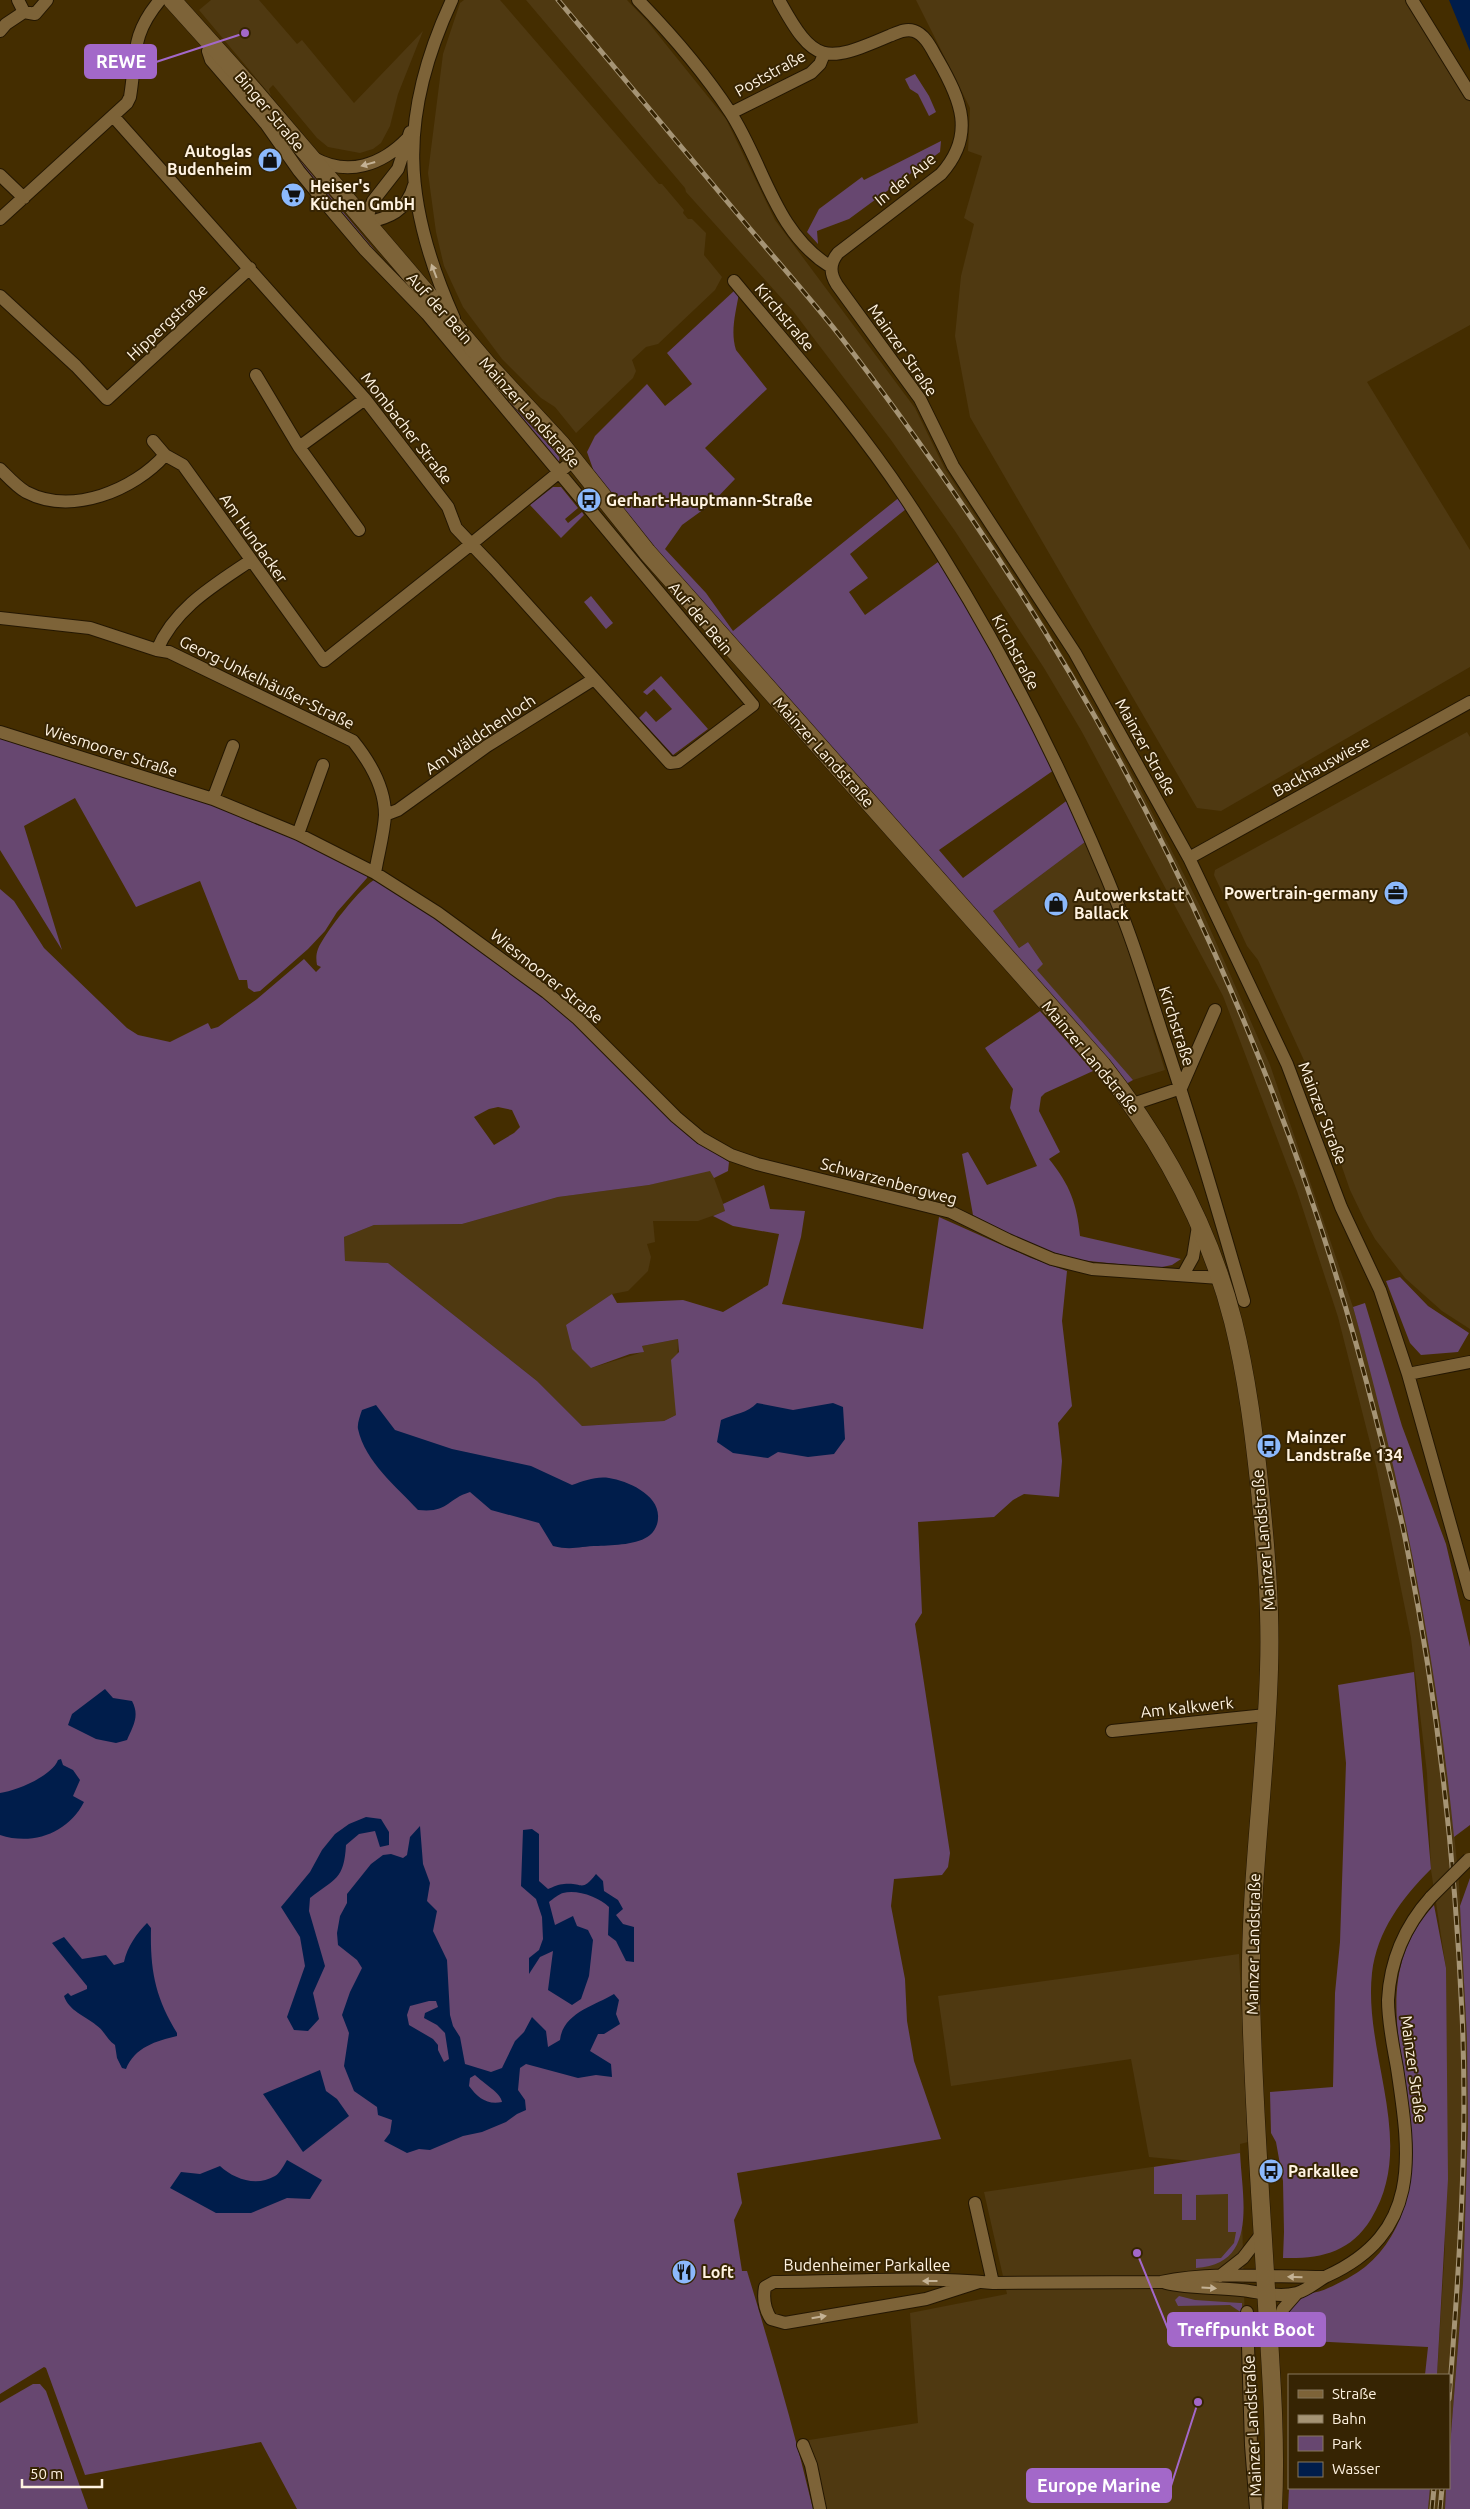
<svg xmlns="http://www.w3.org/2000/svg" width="1470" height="2509" font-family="Ubuntu,sans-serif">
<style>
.built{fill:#4f3911}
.green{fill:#674770;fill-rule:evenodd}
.water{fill:#001d4b;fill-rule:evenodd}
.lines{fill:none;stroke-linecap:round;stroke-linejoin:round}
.minor-casing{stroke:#241702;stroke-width:14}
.secondary-casing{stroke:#241702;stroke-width:19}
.minor{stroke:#7d6338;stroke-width:12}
.secondary{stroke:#7d6338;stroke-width:18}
.rail-casing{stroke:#a59475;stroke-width:5}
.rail{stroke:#362403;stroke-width:3;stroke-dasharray:9;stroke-linecap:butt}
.minor-bridge-casing{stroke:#241702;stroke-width:14;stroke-linecap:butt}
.minor-bridge{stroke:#7d6338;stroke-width:12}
.oneway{fill:#c4b295}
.labels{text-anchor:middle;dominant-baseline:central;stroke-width:4;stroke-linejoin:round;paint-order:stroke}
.street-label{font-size:16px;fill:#fff3e1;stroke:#362403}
.poi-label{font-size:16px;font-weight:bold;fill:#fff3e1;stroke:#362403;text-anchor:start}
.leader{fill:none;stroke:#a368c9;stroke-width:2}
.callout-dot{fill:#a368c9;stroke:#362403;stroke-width:2}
.callout{fill:#a368c9;stroke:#a368c9;stroke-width:2}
.callout-label{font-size:18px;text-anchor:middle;font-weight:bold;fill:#fff}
</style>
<rect width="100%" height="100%" fill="#442d00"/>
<path class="built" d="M211,0H259L297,44L302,40L354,103L423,31L398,94L390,126L381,143L373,149L360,153L328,147L317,138L273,85L269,89L271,96L199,10Z
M464,0H500L659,184H662L684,210L683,213L688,219H692L706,233L704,255L722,277L715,290L658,344L646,347L632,360L636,371L633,378L576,433L555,407L541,398L502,359L463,307L444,266L436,232L428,173L443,54L460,3Z
M526,0H627L647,21L726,119L775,220L915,408L945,469L1025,592L1103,722L1137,783L1200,906L1270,1065L1353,1307L1375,1385L1395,1465L1429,1637L1447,1763L1459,1883L1467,2039L1468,2126L1463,2283L1449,2459V2375H1437L1445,2247L1446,1968L1431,1870L1427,1773L1411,1638L1377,1470L1338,1317L1297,1191L1223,996L1082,732L1044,668L955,531L891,440L793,311L686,192L685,188Z
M916,0H1409L1470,102V325L1367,382L1470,550V667L1221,811L1197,808L970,417L955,336L961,276L974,224L964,218L982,156L968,151L970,108Z
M1467,732L1470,737V1329L1442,1311L1405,1278L1375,1239L1364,1219L1350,1190L1308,1069L1258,960L1247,946L1214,875L1215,870Z
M1085,842L1124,937L1165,1070L1133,1080L1036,970L1028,942L1019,948L993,911Z
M711,1170L726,1211L698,1221H653L655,1242L647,1244L651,1257L648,1271L628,1291L612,1294L591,1368L643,1352L642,1346L678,1339L676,1415L664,1421L582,1426L537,1381L388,1263L345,1261L344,1237L374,1225L462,1224L558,1197L649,1185Z
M1239,1954L1248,2142L1240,2144L1250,2509H824L809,2440L918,2423L910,2313L1007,2294L984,2192L1192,2161L1149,2157L1131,2059L951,2086L938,1996Z
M1430,2488H1446L1445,2509H1428Z"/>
<path class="green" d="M214,57L388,266L415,291L560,454L559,462L558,463L380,262Z
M915,74L929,96L936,112L929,116L918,94L910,89L905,79Z
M941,141L940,152L849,219L817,231L818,244L807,232L819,209L862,177L864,180Z
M734,291L739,293C736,312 730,331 736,350L767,389L705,448L735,479L711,504L682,525L665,549L706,593L733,631L901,496L906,509L850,554L868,578L849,592L865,615L938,562L978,622L1054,770L939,850L963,878L1069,799L1085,842L993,911L1019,948L1028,942L1043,964L1037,970L1133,1080L1126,1084L638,531L591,471L593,469L587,452L595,436L647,384L665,406L692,384L667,353Z
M553,487H561L578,508L565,519L568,523L582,512L584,515L561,538L530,505Z
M591,596L613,623L606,629L584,602Z
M661,676L708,729L673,755L639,718L646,711L656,722L672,709L654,689L647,695L643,692Z
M0,736L179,795L193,797L242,814L241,818L260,826L266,823L368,874L367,878L337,912L325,931L308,949L260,991L254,992L248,988L247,980H239L200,881L136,907L75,798L24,826L62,950L0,850Z
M376,879L499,960L564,1012L697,1141L729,1162L728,1171L714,1178L710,1171L649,1185L558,1197L462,1224L374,1225L344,1237L345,1261L388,1263L537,1381L582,1426L664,1421L676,1415L671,1360L679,1352L678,1339L642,1346L644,1352L630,1354L591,1368L572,1349L566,1325L612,1294L617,1303L683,1300L723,1312L768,1285L779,1234L733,1226L713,1216L725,1211L723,1204L764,1185L770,1209L805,1211L801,1237L782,1304L923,1329L939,1217L1031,1258L1067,1271L1062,1321L1072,1406L1058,1423L1062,1461L1059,1497L1024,1494L1013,1500L994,1517L918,1522L922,1613L915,1624L950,1853L948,1867L942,1875L894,1879L891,1906L905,1979L907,2021L914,2061L941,2139L737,2173L742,2203L734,2220L742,2271H747C771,2350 794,2429 813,2509H297L261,2442L85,2475L46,2368L44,2367L0,2394V889L14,901L44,948L127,1028L138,1035L170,1042L208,1023L211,1029L218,1027L257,999L304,959L316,972L321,967L317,965C316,959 316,954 318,949C324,934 362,885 376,879ZM498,1107L512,1110L520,1127L514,1133L494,1145L474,1117L489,1109Z
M1040,1011L1093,1071L1045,1093L1041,1097L1039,1111L1060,1152L1049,1159C1070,1185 1077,1204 1080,1236L1181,1259L1172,1265L1157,1268L1079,1260L1036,1247L973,1215L962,1154L968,1152L987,1185L1037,1166L1010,1108L1013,1089L985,1048Z
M1400,1277L1428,1306L1469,1333L1458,1352L1421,1355L1410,1343L1386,1281Z
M1365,1303L1402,1426L1446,1544L1470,1647V1825L1454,1837C1436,1655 1402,1484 1353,1307Z
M1414,1672L1431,1869C1402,1898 1377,1931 1372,1973C1363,2055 1418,2143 1371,2219C1350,2253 1320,2259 1283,2258L1284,2232L1283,2181L1276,2142L1271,2133L1270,2092L1333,2087L1335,1993L1340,1942L1346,1763L1338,1685Z
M1470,1878V2509H1445L1446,2488H1449V2459L1463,2283L1468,2126L1467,2039L1460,1906Z
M1434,1905L1446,1968L1448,2179L1437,2375H1425L1428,2347L1290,2340L1289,2308C1295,2303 1301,2298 1308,2295C1313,2292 1320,2292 1326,2289C1338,2284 1355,2275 1365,2267C1386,2250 1400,2225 1406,2200C1410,2181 1414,2160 1412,2140C1407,2056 1369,1976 1434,1905Z
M1240,2153C1242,2197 1259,2265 1196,2268V2259L1221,2258L1234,2243L1236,2232H1228V2194L1196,2195V2220H1182V2194H1154V2167Z
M1179,2296L1195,2300L1240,2303H1242V2313L1230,2305L1178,2306L1175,2300Z
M33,2384H40L46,2391L88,2509H0V2403Z
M1289,2488H1430L1428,2509H1288Z"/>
<path class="water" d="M1449,0H1470V51Z
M757,1403L793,1410L833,1403L843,1407L845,1439L834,1454L808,1457L778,1452L768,1458L733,1453L717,1442L721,1420C734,1414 748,1413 757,1403Z
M376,1405L395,1430L452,1449L531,1466L572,1485C584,1481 596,1476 609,1478C628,1481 660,1495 658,1518C658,1524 655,1531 650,1535C638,1545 614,1545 598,1546C580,1546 572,1551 553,1546L539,1523L491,1510L470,1492C445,1500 449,1513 418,1510C397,1487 365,1462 358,1429C357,1424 360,1416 362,1410Z
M105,1689L113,1698L132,1701C140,1716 133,1726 127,1740L116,1743L96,1739L68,1725L72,1714Z
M61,1759L63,1765L73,1770L80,1780L73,1796L84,1802C68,1833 33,1846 0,1835V1793C16,1791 52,1776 58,1760Z
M366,1817L381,1819L389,1832V1845L380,1847L375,1831L359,1834L346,1845C344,1880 335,1878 310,1898L309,1911L325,1966L313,1993L319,2019L308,2031L294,2030L287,2017L305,1966L300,1937L281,1907L310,1872L322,1850L335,1834L349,1824Z
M420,1826L423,1864L430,1883L427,1901L437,1911L433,1931L447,1960L450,2015L453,2026L460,2037L465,2064L491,2072L502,2068L515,2041L524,2032L532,2017L546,2031L548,2047L560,2040C563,2013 594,2006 614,1994L619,2000L616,2014L620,2024L604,2034H598L590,2051L611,2064L612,2077L596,2075L578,2078L526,2064L520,2068L518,2090L525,2100L526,2110L517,2114L506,2122L482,2132L463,2136L430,2150L419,2149L407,2153L384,2141L390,2133L392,2120L378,2115L377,2107L354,2091L344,2066L349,2033L342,2015L350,1992L362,1968L357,1960L338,1945L337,1933L340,1916L347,1903V1894L371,1864L383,1855L391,1854L403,1858L407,1855L410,1837ZM429,2001H436L438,2007L425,2013L424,2018L437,2025L445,2033L449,2059L444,2062L438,2050V2045L433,2039L409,2025L407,2015L410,2006ZM475,2075C483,2083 501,2093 502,2102C487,2105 478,2098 469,2086L470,2078Z
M532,1829L539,1834V1881L548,1889C553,1887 559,1884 564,1884C583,1882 581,1893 596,1874L603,1881L604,1891L618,1900L623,1909L616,1915L623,1924L634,1927V1962L626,1961L616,1941L608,1935L609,1907C599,1897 577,1889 563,1893C559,1894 553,1899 549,1902L555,1925L573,1916L577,1926L588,1930L593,1940L589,1976L581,1999L572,2005L548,1990L553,1951L540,1957L529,1974V1958L539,1950L543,1939L542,1917L536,1899L521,1886L523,1830Z
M147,1923L151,1928C150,1970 155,1997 177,2033V2036C156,2041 135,2047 126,2069L122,2068L117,2058L115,2045C107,2040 104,2030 96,2025C85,2016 69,2011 64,1996L68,1993L71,1996L87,1989V1986L52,1943L64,1937L82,1959L106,1955L114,1965L124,1962C127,1947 137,1933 147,1923Z
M320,2070L326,2091L337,2099L349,2116L303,2152L263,2094Z
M287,2160L322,2180L310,2199L287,2198L251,2213H216L170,2188L181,2172L200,2174L220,2166C234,2179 256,2187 275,2176C280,2173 284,2165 287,2160Z"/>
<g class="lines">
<defs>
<path id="minor" d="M18,0L24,12L35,14L47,0
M452,0C398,116 402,202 454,318
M638,0C672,35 704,72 730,112C764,164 774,232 831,267
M779,0C814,64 824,64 889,36C897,33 905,28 914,31C926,35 932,50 938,60C961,100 976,135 941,174L838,253C829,264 830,274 837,285L920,399L953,466L1075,653L1189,858L1287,1064L1341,1207L1380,1290L1408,1374L1470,1594
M1412,0L1470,94
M0,31L6,24L24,12
M731,113L811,73L820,64L824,54
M113,116L365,399L448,507L456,528L495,569L670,763L678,762L753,705L427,314L365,250L332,211L299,171L266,124L211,60L208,51L212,44
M410,132L398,169L373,201L365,223C389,218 407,211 414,185
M314,158C348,177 382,165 408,138
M0,175L24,198
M0,219L127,103L130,97C137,55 130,36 160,0
M734,281C793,352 855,422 906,499C992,629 1067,775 1124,920C1138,956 1149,993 1161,1030C1191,1119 1218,1210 1244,1301
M0,296L76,366L107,399L250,268
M256,375L299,447L359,530
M153,441L165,455L183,465L324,661L470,545L574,460
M299,447L365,399
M0,469C8,477 17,487 26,492C72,516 134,490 165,455
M0,618L90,628L157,650L169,652L353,741C370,762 385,788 385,815C384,834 378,854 375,873
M157,650C175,608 213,586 250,561
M0,732L213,799L298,834L375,873L438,913L546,992L578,1019L676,1117L701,1138L731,1155L757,1164L951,1212L1008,1240L1052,1259L1092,1269L1220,1278
M213,799L233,746
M385,815L398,810L487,746L594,679
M298,834L323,765
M1189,858L1470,702
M1133,1104L1181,1088L1215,1010
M1183,1275L1193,1257L1198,1226
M1408,1374L1470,1362
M1112,1731L1266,1715
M975,2203L993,2283
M1220,2276L1243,2258L1263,2232
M979,2282L926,2299L785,2323L771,2319C765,2310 763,2298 765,2287L774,2282C846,2282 921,2276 993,2283L1161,2282C1215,2271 1270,2277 1324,2277
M1166,2283C1191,2289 1216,2287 1241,2290C1260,2292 1278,2298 1297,2293C1308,2290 1317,2281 1327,2276C1423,2232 1410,2155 1397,2068C1393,2045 1388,2023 1388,2000C1390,1961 1405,1926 1431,1897
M1247,2312L1251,2445L1256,2509
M1272,2341L1283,2309L1297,2293
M803,2445L811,2465L820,2509"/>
<path id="secondary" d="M172,0L253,90L487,364L561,444L647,552L1102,1065C1162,1141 1209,1227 1233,1321C1247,1377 1254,1434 1260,1491C1266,1550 1271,1609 1269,1669C1266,1778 1249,1886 1251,1996C1253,2105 1262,2214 1268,2323C1272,2385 1276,2447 1273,2509"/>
</defs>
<use href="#minor" class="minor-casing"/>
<use href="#secondary" class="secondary-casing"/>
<use href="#minor" class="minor"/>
<use href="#secondary" class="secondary"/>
<defs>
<path id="rail" d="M558,0C621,75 683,149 746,224C777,261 810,298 840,336C886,395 930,457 972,519C1159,794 1297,1101 1377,1423C1388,1466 1400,1509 1408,1553C1438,1705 1455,1859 1462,2014C1468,2142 1459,2271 1449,2399
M1432,2509L1434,2488
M1440,2509L1442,2488"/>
</defs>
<use href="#rail" class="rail-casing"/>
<use href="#rail" class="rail"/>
<defs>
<path id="minor-bridge" d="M1431,1897L1469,1859"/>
</defs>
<use href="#minor-bridge" class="minor-bridge-casing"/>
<use href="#minor-bridge" class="minor-bridge"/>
</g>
<defs><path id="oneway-solid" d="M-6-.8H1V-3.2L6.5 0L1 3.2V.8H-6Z" transform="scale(1.25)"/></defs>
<g class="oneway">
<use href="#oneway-solid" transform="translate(368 164) rotate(164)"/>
<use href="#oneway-solid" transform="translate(434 271) rotate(-111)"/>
<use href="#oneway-solid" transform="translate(1295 2277) rotate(-178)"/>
<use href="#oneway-solid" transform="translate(930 2281) rotate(180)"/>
<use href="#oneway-solid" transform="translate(1209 2288) rotate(3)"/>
<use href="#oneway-solid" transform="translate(819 2317) rotate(-9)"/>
</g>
<defs>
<symbol id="shop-disc" viewBox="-11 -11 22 22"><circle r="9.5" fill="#8cb9fc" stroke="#362403"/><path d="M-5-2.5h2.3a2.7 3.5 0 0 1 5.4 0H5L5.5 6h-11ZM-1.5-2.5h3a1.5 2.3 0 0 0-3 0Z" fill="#111"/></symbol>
<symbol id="supermarket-disc" viewBox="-11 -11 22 22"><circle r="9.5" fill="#8cb9fc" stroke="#362403"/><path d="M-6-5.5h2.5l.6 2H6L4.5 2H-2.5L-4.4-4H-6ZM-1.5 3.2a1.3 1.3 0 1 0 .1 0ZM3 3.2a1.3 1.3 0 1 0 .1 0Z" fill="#111"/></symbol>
<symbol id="bus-disc" viewBox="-11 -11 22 22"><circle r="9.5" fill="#8cb9fc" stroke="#362403"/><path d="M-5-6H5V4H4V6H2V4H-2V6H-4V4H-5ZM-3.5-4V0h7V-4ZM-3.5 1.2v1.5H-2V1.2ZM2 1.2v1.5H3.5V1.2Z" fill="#111"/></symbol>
<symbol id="office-disc" viewBox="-11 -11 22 22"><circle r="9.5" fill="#8cb9fc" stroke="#362403"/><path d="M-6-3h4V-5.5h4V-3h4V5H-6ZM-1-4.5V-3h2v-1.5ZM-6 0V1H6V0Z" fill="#111"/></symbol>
<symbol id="restaurant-disc" viewBox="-11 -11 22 22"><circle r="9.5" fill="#8cb9fc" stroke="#362403"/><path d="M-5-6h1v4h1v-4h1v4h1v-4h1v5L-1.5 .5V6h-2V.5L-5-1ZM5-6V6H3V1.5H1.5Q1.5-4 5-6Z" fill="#111"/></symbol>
</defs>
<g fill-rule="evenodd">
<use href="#shop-disc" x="256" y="146" width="28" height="28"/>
<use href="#supermarket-disc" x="279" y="181" width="28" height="28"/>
<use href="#bus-disc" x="575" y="486" width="28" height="28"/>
<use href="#office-disc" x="1382" y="879" width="28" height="28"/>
<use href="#shop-disc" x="1042" y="890" width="28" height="28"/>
<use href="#bus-disc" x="1255" y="1432" width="28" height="28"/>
<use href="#bus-disc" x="1257" y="2157" width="28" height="28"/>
<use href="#restaurant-disc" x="670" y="2258" width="28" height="28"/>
</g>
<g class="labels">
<g class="street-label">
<text transform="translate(770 73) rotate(-29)">Poststraße</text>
<text transform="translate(270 111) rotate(50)">Binger Straße</text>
<text transform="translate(905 179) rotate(-39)">In der Aue</text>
<text transform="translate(440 308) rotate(48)">Auf der Bein</text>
<text transform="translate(785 317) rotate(50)">Kirchstraße</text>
<text transform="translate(167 322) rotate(-43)">Hippergstraße</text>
<text transform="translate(903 350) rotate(55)">Mainzer Straße</text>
<text transform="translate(530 412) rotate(48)">Mainzer Landstraße</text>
<text transform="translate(407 428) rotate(52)">Mombacher Straße</text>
<text transform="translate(254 538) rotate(55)">Am Hundacker</text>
<text transform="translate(701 618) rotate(50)">Auf der Bein</text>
<text transform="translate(1016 652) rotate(62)">Kirchstraße</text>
<text transform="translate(267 682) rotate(26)">Georg-Unkelhäußer-Straße</text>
<text transform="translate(480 734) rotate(-34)">Am Wäldchenloch</text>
<text transform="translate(1146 747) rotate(61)">Mainzer Straße</text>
<text transform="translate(111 750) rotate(18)">Wiesmoorer Straße</text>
<text transform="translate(824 752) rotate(48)">Mainzer Landstraße</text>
<text transform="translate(1321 766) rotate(-29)">Backhauswiese</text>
<text transform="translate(547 976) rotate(39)">Wiesmoorer Straße</text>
<text transform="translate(1177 1026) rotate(72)">Kirchstraße</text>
<text transform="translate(1091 1057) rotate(50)">Mainzer Landstraße</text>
<text transform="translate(1323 1113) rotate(69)">Mainzer Straße</text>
<text transform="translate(889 1181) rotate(15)">Schwarzenbergweg</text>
<text transform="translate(1263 1540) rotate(-95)">Mainzer Landstraße</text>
<text transform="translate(1187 1707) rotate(-6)">Am Kalkwerk</text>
<text transform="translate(1253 1944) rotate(-89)">Mainzer Landstraße</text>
<text transform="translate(1414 2069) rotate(82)">Mainzer Straße</text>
<text x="867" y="2265">Budenheimer Parkallee</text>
<text transform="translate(1252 2426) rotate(-93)">Mainzer Landstraße</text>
</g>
<g class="poi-label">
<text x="252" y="151" text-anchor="end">Autoglas<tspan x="252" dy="18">Budenheim</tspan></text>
<text x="310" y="186">Heiser's<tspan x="310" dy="18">Küchen GmbH</tspan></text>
<text x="606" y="500">Gerhart-Hauptmann-Straße</text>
<text x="1378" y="893" text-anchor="end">Powertrain-germany</text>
<text x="1074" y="895">Autowerkstatt<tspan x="1074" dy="18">Ballack</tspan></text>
<text x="1286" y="1437">Mainzer<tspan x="1286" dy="18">Landstraße 134</tspan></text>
<text x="1288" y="2171">Parkallee</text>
<text x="702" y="2272">Loft</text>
</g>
</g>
<path class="leader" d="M245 33L156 62M1137 2253L1168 2329M1198 2402L1171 2486"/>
<g class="callout-dot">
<circle cx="245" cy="33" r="5"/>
<circle cx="1137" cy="2253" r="5"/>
<circle cx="1198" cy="2402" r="5"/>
</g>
<g class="callout">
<rect x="85" y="45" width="71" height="33" rx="5"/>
<rect x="1168" y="2313" width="157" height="33" rx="5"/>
<rect x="1027" y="2469" width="144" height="33" rx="5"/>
</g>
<g class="callout-label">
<text x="121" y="68">REWE</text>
<text x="1246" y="2336">Treffpunkt Boot</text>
<text x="1099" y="2492">Europe Marine</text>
</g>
<rect x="1288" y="2374" width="162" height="115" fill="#362403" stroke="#86775c"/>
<rect x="1298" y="2390" width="25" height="8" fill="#7d6338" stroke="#86775c"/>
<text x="1332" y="2399" font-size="15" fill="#fff3e1">Straße</text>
<rect x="1298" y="2415" width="25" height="8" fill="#a59475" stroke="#86775c"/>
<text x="1332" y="2424" font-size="15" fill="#fff3e1">Bahn</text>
<rect x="1298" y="2436" width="25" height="15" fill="#674770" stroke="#86775c"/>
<text x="1332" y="2449" font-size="15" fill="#fff3e1">Park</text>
<rect x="1298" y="2462" width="25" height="15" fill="#001d4b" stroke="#86775c"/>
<text x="1332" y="2474" font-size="15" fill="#fff3e1">Wasser</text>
<path d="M22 2479v8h80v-8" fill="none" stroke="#fff3e1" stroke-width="2.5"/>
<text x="30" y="2479" font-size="15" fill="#fff3e1" stroke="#362403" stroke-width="4" paint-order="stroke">50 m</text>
</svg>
